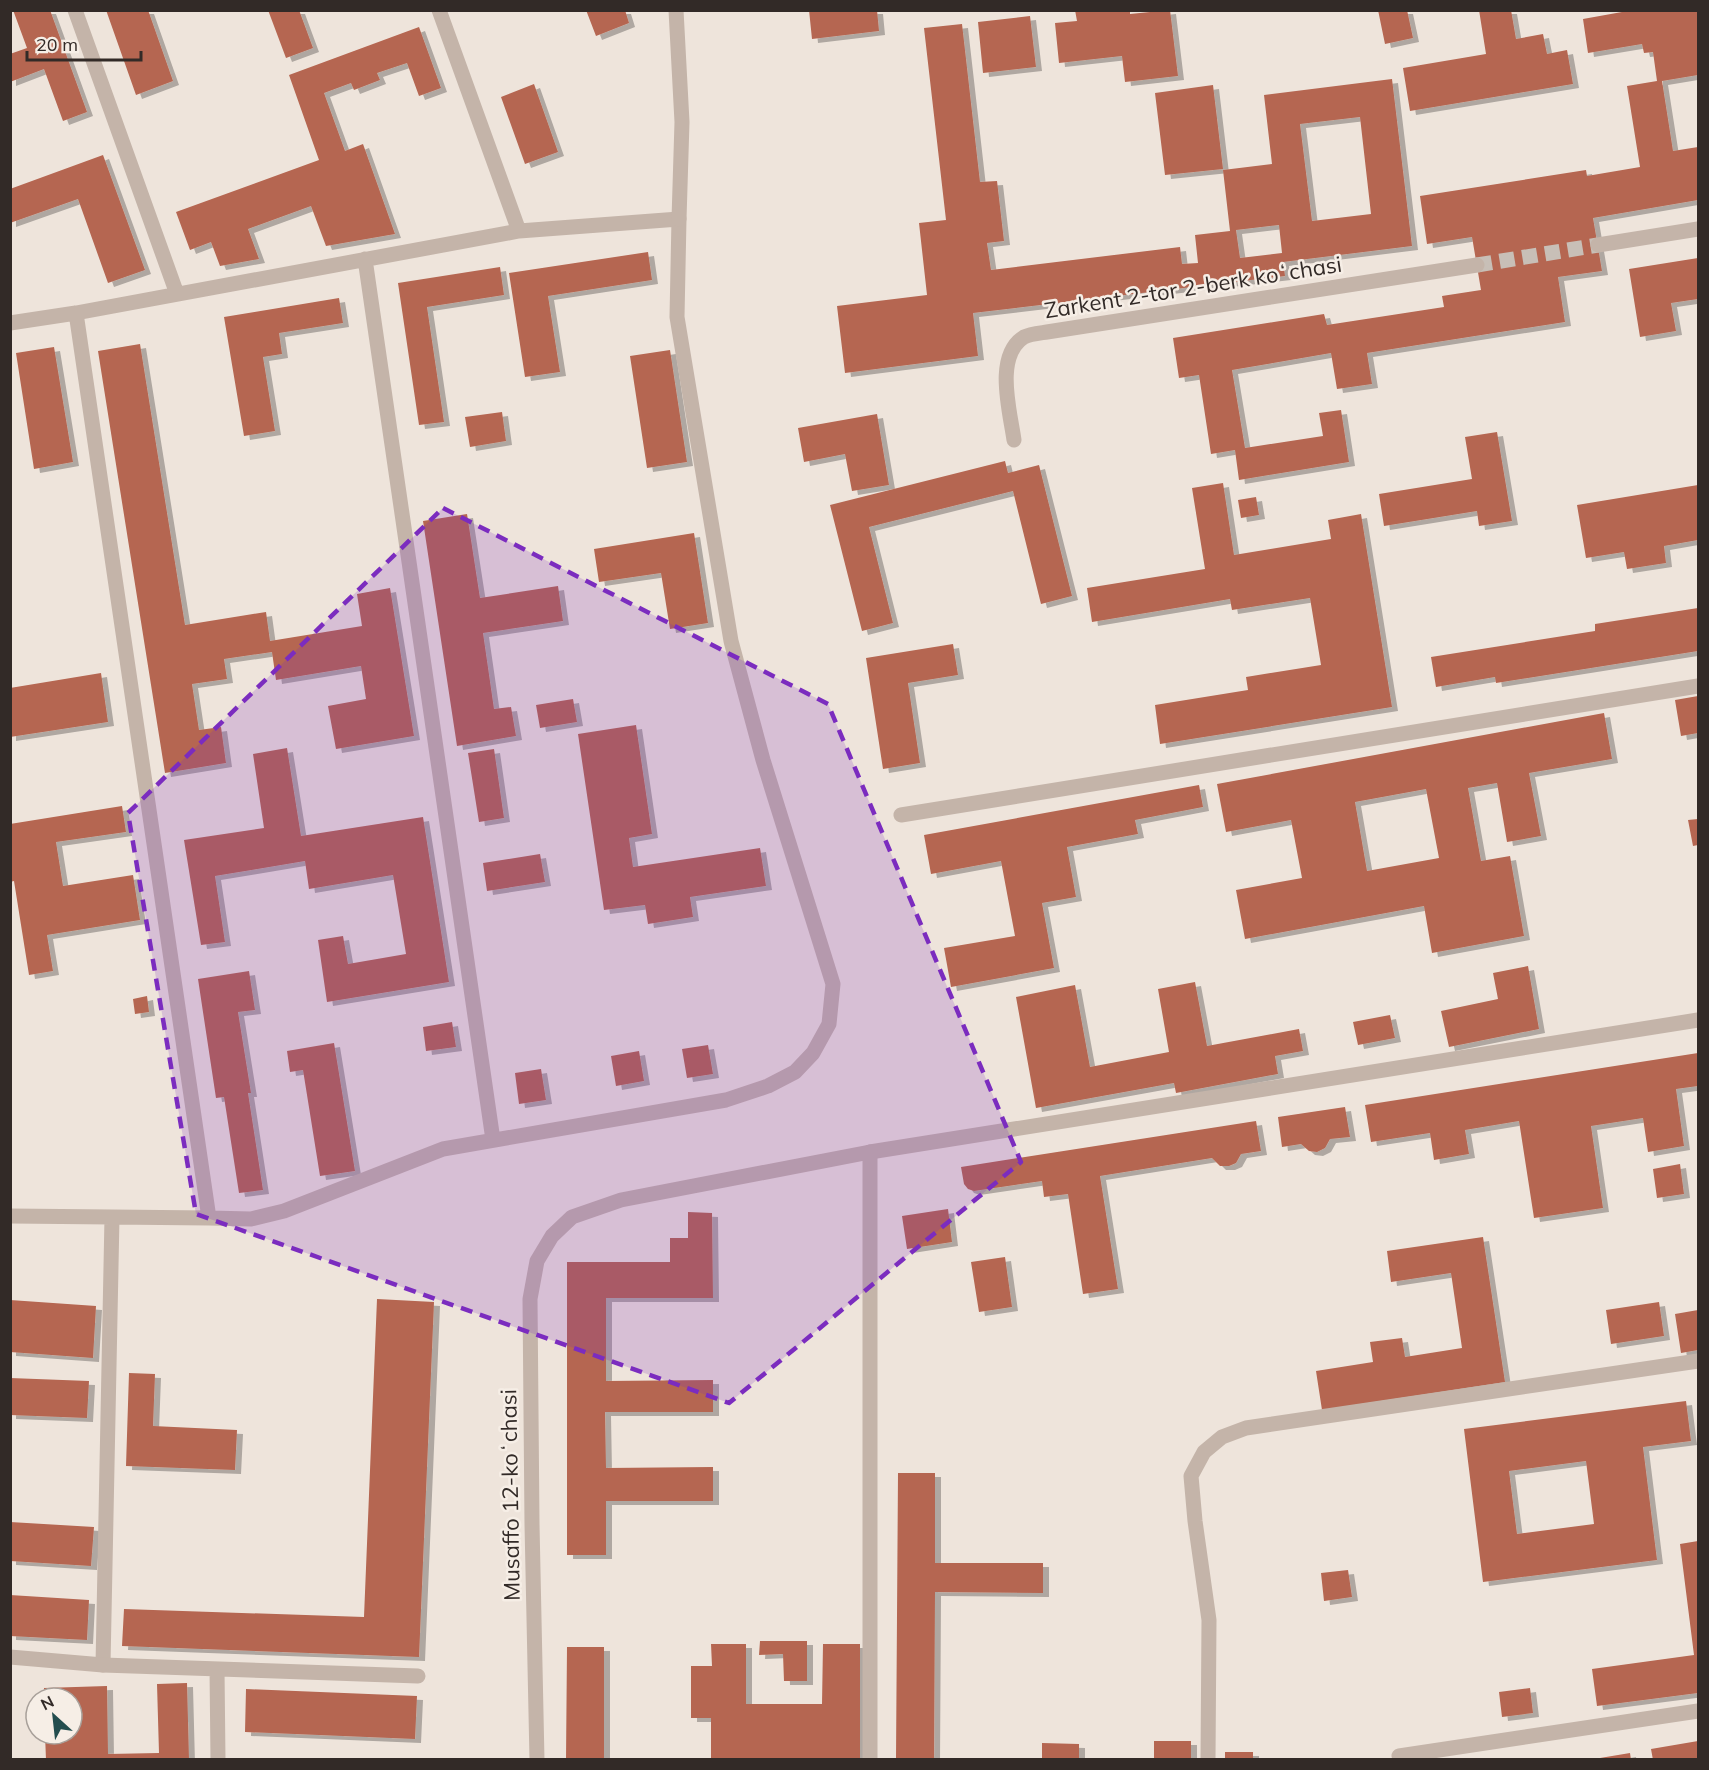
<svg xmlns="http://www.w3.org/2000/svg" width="1709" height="1770" font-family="Mulish,sans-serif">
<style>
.building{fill:#b56651;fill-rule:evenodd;filter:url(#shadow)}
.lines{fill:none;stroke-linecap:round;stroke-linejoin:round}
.street-tunnel{stroke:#c8bfb7;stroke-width:15;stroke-dasharray:15 8;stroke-linecap:butt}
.lane{stroke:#c4b4a9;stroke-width:15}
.street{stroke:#c4b4a9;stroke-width:15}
.marked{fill:#7b2cbf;fill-opacity:0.2;stroke:#7b2cbf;stroke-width:4.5;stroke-dasharray:12 8;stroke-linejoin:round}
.labels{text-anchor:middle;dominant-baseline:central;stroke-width:5;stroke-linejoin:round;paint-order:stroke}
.street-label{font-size:22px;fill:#322a27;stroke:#f6eee6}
</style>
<defs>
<filter id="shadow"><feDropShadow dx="6" dy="4" stdDeviation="0" flood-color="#0004"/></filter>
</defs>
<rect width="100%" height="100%" fill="#eee4db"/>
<path class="building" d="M13,10H50L87,112L63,121L44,69L10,82V54L27,48Z
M106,10H148L173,81L136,95Z
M268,10H299L313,48L286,58Z
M586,10H625L629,23L596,36Z
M809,10H877L879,31L812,39Z
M1075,10H1130V14L1170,10L1178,76L1125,82L1122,56L1059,63L1055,23L1077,21Z
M1378,10H1407L1413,38L1385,44Z
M1479,10H1511L1516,39L1543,34L1547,54L1567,50L1573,84L1410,111L1403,68L1486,54Z
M1633,10H1698V75L1662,81L1673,151L1698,147V200L1593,218L1602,271L1558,277L1565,322L1367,353L1372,384L1337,389L1331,353L1232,370L1245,448L1323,436L1319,413L1341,410L1349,462L1239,480L1235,450L1211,454L1199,375L1179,378L1173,338L1324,314L1327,325L1444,307L1442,296L1481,290L1472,237L1427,244L1420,196L1586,170L1587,176L1640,167L1627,86L1657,81L1653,52L1644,53L1642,44L1588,53L1583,19Z
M1030,16L1036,67L983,73L978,22Z
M962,24L980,182L997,181L1004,241L987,243L991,270L1180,247L1182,264L1198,263L1195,235L1230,231L1223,170L1272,164L1264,95L1392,79L1412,246L1283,262L1285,276L973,313L978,356L845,373L837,306L927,295L919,223L946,220L924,28ZM1360,117L1371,214L1312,221L1300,124ZM1279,225L1282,253L1240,258L1236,230Z
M419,27L441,88L419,96L407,63L377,73L380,80L354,90L351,83L324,93L345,151L363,144L395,234L326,246L311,206L248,229L259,259L220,266L211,242L190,250L176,212L319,160L289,75Z
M534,84L558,152L525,164L501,97Z
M1213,85L1223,169L1165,175L1155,93Z
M103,155L145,270L108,283L78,199L10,223V189Z
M648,252L652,280L548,296L560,372L525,377L509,273Z
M1698,258V299L1671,303L1676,331L1640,337L1629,269Z
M500,267L504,295L427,307L444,422L419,425L398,283Z
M339,298L343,323L279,333L282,354L263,357L275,431L244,436L224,317Z
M140,344L185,625L266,612L270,641L362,626L357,594L390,588L414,736L336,749L328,706L366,699L361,666L276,680L272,652L224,659L227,679L192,684L199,730L221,727L226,763L165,773L98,351Z
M54,347L73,462L34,469L16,353Z
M670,350L687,462L647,468L630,356Z
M502,412L506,441L470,447L465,417Z
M877,414L889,485L852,491L845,454L804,462L798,428Z
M1497,432L1512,521L1479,526L1477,511L1384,526L1379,494L1472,479L1465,437Z
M1005,461L1008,473L1039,465L1072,596L1041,604L1013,491L869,527L893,623L862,631L830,505Z
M1223,483L1234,555L1331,539L1328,520L1361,514L1392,707L1160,744L1155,705L1248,690L1246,677L1321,665L1310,598L1232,610L1230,599L1092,622L1087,588L1205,569L1192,488Z
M1698,485V540L1664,546L1666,563L1627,569L1624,552L1586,558L1577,505Z
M1256,497L1259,515L1241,518L1238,500Z
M467,514L480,598L558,586L563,621L483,633L494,709L511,707L516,736L457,746L423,521Z
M694,533L708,623L670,629L661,573L599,582L594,549Z
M1698,608V651L1496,683L1495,677L1436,687L1431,657L1595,631V624Z
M953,644L958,675L908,683L920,763L883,769L866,658Z
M101,673L108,722L10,737V688Z
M1698,696V733L1681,736L1675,700Z
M573,699L577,722L540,728L536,705Z
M1604,713L1612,759L1529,773L1541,836L1507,842L1497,783L1468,788L1481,861L1510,856L1524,936L1432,953L1424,906L1245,939L1236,890L1302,878L1291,820L1226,832L1217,784ZM1426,789L1439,858L1367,871L1355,802Z
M636,725L652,834L629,838L633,867L760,848L766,886L690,897L693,917L648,924L645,905L604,910L578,734Z
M287,748L301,836L423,817L449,982L327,1002L318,940L343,936L348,964L406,954L393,875L309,889L305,861L215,876L225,942L201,945L184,840L264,828L253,754Z
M494,749L504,818L479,822L468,753Z
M1199,785L1203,807L1135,820L1138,834L1067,847L1076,897L1042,903L1054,968L951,987L944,948L1015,936L1001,861L931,874L924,835Z
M122,806L126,832L56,842L63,886L133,875L140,920L47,935L53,971L29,975L14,881L10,882V824Z
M1698,819V845L1693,846L1688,820Z
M540,854L545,882L487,891L483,863Z
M1528,966L1539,1029L1449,1047L1441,1011L1498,999L1493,973Z
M249,971L255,1010L238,1012L251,1093H248L263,1190L239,1193L224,1097L216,1098L198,979Z
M1195,982L1207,1046L1299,1029L1303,1051L1275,1056L1278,1074L1176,1093L1174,1083L1036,1108L1016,997L1075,985L1090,1067L1169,1052L1158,989Z
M147,996L149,1012L135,1014L133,999Z
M1390,1015L1395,1038L1358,1045L1353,1022Z
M452,1022L456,1047L426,1051L423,1027Z
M334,1043L355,1171L320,1176L303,1070L290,1072L287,1051Z
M708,1045L713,1074L687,1078L682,1049Z
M639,1051L644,1081L616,1086L611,1056Z
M1698,1053V1086L1676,1089L1684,1146L1648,1152L1643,1118L1591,1126L1603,1208L1534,1218L1519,1121L1465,1130L1469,1154L1434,1160L1430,1133L1371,1142L1365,1105Z
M541,1069L546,1100L519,1104L515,1073Z
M1345,1107L1350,1137L1330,1139L1325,1148L1317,1152L1309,1151L1301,1144L1282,1147L1278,1117Z
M1256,1121L1261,1151L1241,1154L1236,1163L1229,1166H1220L1212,1158L1100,1176L1118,1289L1083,1294L1068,1194L1044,1197L1042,1181L974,1191L968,1189L964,1184L961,1167Z
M1680,1164L1684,1194L1657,1198L1653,1169Z
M948,1209L952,1242L907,1249L902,1216Z
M688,1212L712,1213L713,1298H606V1381L713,1380V1412H605L606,1468L713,1467V1501H606V1555H567V1262H670V1238H688Z
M1483,1237L1505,1382L1322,1410L1316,1371L1373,1362L1370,1342L1402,1338L1405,1357L1462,1348L1451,1273L1391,1282L1387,1251Z
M1005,1257L1012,1307L979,1312L971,1262Z
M377,1299L434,1302L419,1657L122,1646L124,1609L364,1617Z
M10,1300L96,1306L93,1358L10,1352Z
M1659,1302L1664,1336L1611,1344L1606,1310Z
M1698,1310V1350L1681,1353L1675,1314Z
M129,1373L155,1374L153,1426L237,1430L235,1470L126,1466Z
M10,1378L89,1381L87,1418L10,1415Z
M1686,1401L1691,1441L1643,1447L1657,1560L1483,1582L1464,1429ZM1586,1461L1594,1524L1517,1534L1509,1471Z
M898,1473H935V1563H1043V1593L935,1592L934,1760H896Z
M10,1522L94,1527L91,1566L10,1561Z
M1698,1541V1693L1597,1706L1592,1669L1694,1655L1680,1544Z
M1348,1570L1352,1597L1324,1601L1321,1573Z
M10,1595L89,1600L87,1640L10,1636Z
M760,1641H807V1681H784L783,1654L759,1655Z
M711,1644H746V1704H822L823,1644H860V1760H711V1718H691V1666H712Z
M567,1647H604V1760H566Z
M187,1683L189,1760H46L45,1734H72V1698H44V1688L107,1686L108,1754L159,1753L157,1684Z
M1530,1688L1533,1713L1502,1717L1499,1692Z
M246,1689L417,1696L415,1739L245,1732Z
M1154,1741H1191V1760H1154Z
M1698,1741V1760H1653L1651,1749Z
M1042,1743L1079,1744V1760H1042Z
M1225,1752H1253V1760H1225Z
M1630,1753L1631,1760H1600V1758Z"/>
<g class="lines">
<path class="street-tunnel" d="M1477,265L1598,245"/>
<path class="lane" d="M75,10L177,294
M439,10L519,231
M365,259L493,1140
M76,313L209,1218L112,1217
M10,323L76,313L519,231L679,219L677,317L731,641L763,760L833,984L829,1024L813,1053L795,1072L768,1086L726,1100L443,1149L284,1211L251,1219L209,1218
M901,815L1698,686
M870,1152L1698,1020
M10,1216L112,1217L103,1665
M1399,1756L1698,1711"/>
<path class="street" d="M676,10L682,122L679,219
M1598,245L1698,229
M1014,440C1010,411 994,356 1024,337C1030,334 1041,333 1047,332L1477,265
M10,1657L103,1665L418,1676
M217,1669L218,1760
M537,1760L532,1524L530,1299L537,1261L552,1236L572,1217L621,1200L870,1152V1760
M1208,1760L1209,1620L1195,1521L1191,1476L1204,1452L1222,1437L1246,1428L1698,1361"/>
</g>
<path class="marked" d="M443,508L828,704L1021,1162L729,1403L196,1214L128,813Z"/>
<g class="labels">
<g class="street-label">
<text transform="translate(1193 287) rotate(-9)">Zarkent 2-tor 2-berk koʻchasi</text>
<text transform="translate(510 1495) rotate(-91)">Musaffo 12-koʻchasi</text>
</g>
</g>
<rect width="1709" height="1770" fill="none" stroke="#322a27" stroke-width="24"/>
<g transform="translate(54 1716) rotate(333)"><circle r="28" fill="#f6eee6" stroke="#a8a09a" stroke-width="1.5"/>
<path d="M0-4.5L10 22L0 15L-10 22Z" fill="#234d4e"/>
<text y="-9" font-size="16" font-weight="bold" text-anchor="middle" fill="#322a27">N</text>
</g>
<path d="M27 51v9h114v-9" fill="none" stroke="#322a27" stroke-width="3"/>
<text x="36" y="51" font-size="18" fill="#322a27" stroke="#f6eee6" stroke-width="4.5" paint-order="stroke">20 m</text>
</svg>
